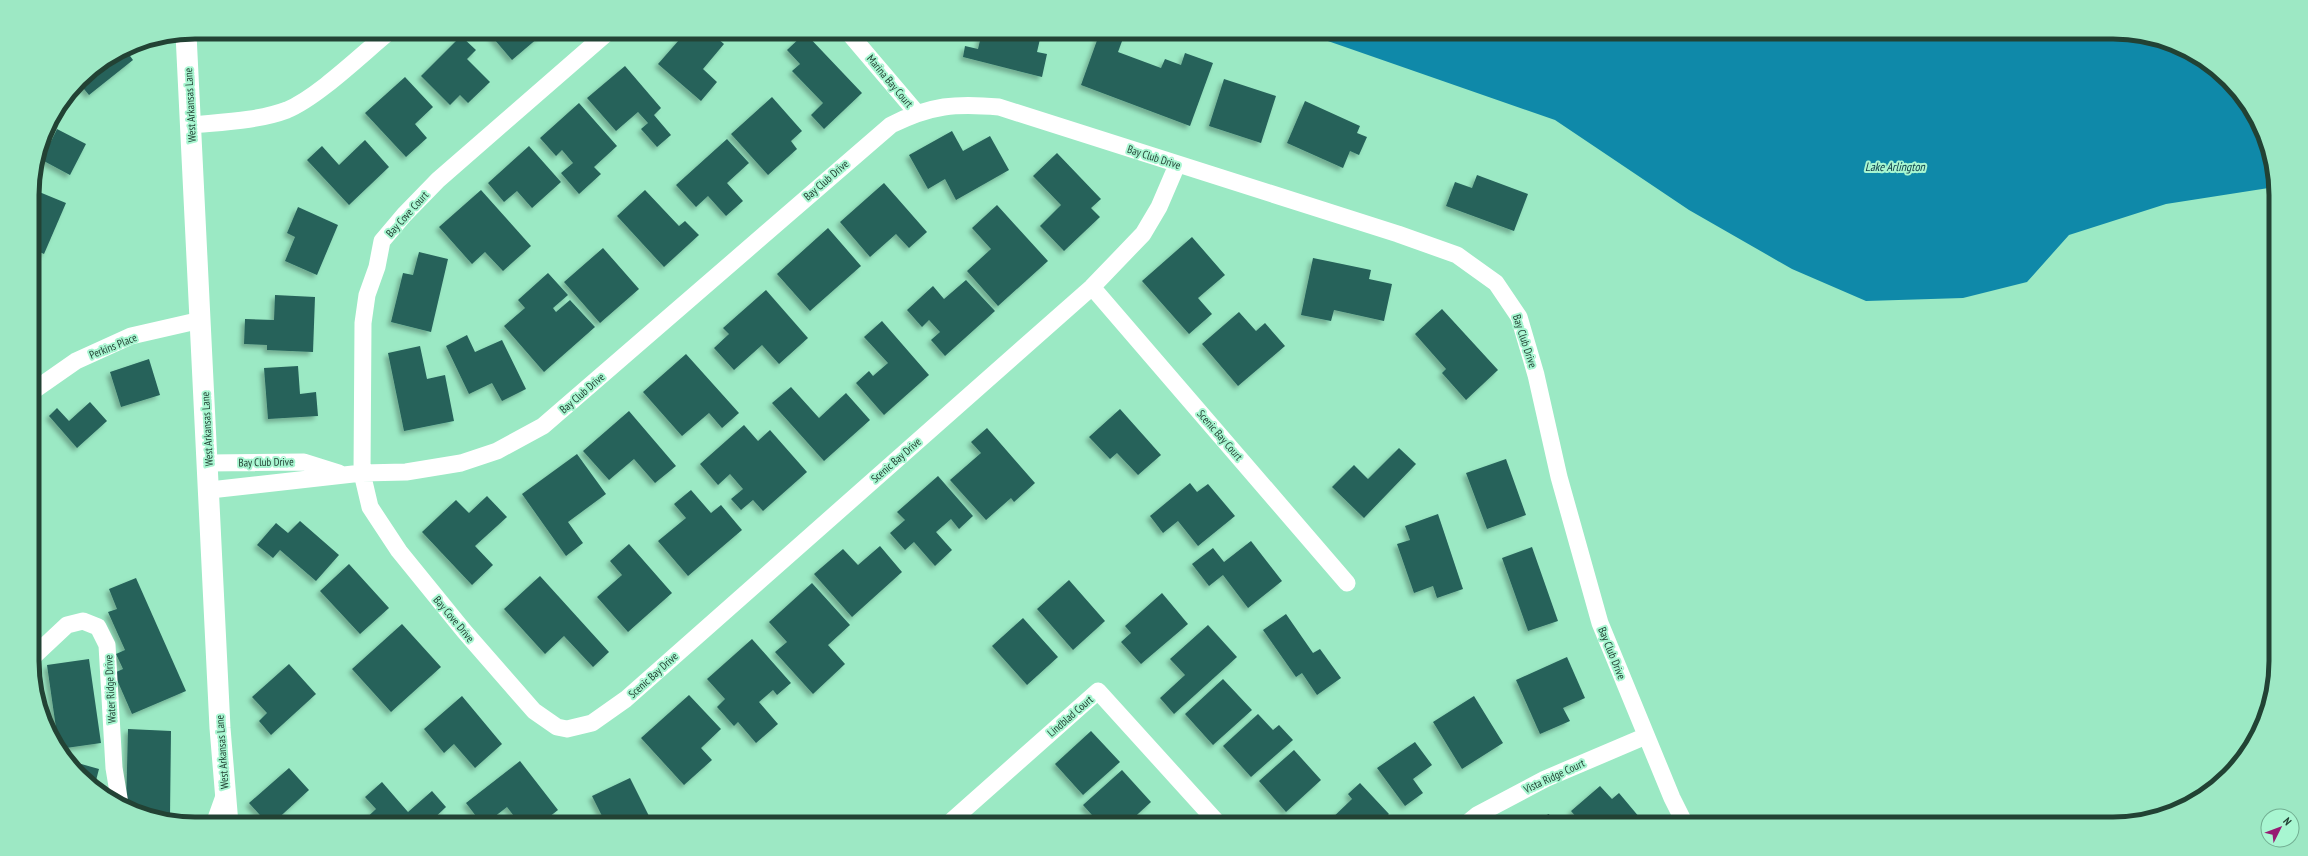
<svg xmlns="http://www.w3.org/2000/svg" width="2308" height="856" font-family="'PT Sans Narrow',sans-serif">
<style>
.water{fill:#0f89a9}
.building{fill:#26625a;filter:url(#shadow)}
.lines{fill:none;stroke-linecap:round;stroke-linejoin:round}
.minor{stroke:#fff;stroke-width:17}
.tertiary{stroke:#fff;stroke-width:21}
.labels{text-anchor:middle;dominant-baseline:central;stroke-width:4;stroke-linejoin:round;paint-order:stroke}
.street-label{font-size:11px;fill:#224234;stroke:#a8f6d1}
.water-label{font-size:12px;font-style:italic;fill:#0b3a48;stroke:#a8f6d1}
.rim{fill:none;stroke:#224234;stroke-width:5}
</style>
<defs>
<filter id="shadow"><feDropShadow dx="-3.5" dy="3.5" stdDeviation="2" flood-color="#0004"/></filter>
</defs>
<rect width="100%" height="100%" fill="#9be9c4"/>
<path class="water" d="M1302,32H2113L2165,41L2204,59L2236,88L2259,123L2275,173V187L2166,204L2069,235L2027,282L1963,298L1866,301L1792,269L1689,210L1555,120Z"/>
<path class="building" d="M488,32H545L512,60Z
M686,32H710L724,44L703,69L717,82L701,101L658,64Z
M982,32H1011L1040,39L1037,52L1047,54L1042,77L963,57L965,46L978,49Z
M1100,32L1125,33L1118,52L1161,68L1165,59L1181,65L1185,53L1213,63L1190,126L1081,85Z
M805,33L862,93L824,129L811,115L823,103L792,71L800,64L787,50Z
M461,36L476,50L467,59L490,82L468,103L460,95L450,105L421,76Z
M125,49L133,60L89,95L79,83L87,73Z
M625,66L661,108L654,115L671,135L657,147L641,129L648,123L638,112L616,131L587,98Z
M405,77L433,107L415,124L427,138L406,157L365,113Z
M1224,79L1276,96L1261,143L1209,126Z
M772,97L802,131L791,141L797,149L768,175L731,134Z
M1305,101L1360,126L1357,133L1367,137L1359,155L1350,151L1343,168L1287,143Z
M579,103L617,146L594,167L601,174L579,194L561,173L573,163L562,150L556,156L540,138Z
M57,129L86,144L70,175L42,160Z
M952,131L963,151L990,136L1009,170L956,200L945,179L928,189L909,155Z
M727,139L749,163L727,183L743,201L726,216L708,196L696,207L676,185Z
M365,140L389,167L349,205L307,160L322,146L339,165Z
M529,146L561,182L532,208L517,191L504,202L488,183Z
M1057,153L1101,199L1091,208L1100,217L1064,251L1040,226L1061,205L1033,176Z
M1477,175L1528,194L1514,231L1446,206L1455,182L1472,188Z
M884,183L927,232L909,248L896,234L870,257L840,222Z
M32,189L66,203L44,254L33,249Z
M481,190L531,246L503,271L485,252L472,264L439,227Z
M645,190L679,226L685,221L699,235L664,267L617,216Z
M997,205L1048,261L998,306L967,271L991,249L972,228Z
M298,207L338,225L317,275L285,261L295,237L287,233Z
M828,228L861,266L810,311L777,274Z
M1192,237L1225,275L1198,298L1212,314L1189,334L1142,281Z
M603,248L639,289L600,323L564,282Z
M419,252L448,259L431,332L391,322L403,273L413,275Z
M1313,258L1371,270L1369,279L1392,284L1384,321L1334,310L1331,321L1301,315Z
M548,273L568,295L553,308L556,312L570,300L595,327L544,372L504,326L525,308L518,300Z
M966,280L995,311L945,356L931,340L940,332L929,320L922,327L907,310L933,286L944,299Z
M766,290L808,338L779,364L762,345L734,370L714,348L729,334L723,328Z
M275,295L315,297L313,352L267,350V345L244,344L245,319L274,320Z
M1442,309L1498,370L1466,400L1442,373L1446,369L1415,334Z
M1239,312L1256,331L1265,323L1285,346L1238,386L1202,344Z
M882,321L929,375L884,415L856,383L869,371L873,376L888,363L864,337Z
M467,335L475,352L502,340L526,389L502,401L492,383L469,394L446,346Z
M420,346L427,379L445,375L454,421L404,431L388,353Z
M686,354L739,413L722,428L709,413L682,436L643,392Z
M149,359L160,395L121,407L110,372Z
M298,366L300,394L316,392L318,416L268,419L264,368Z
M791,387L819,418L846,393L870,420L824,461L772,403Z
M90,402L107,421L77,448L49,416L57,408L69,421Z
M1120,409L1161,455L1138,475L1117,453L1110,459L1089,437Z
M629,411L676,466L655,483L634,459L609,480L583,451Z
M744,425L758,441L770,430L807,472L763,511L753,500L741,510L731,499L743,489L730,474L718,485L700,464Z
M987,428L1035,483L1014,502L1011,498L986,520L950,480L981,453L971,442Z
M1399,448L1416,464L1364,518L1332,487L1354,465L1368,479Z
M577,454L606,494L568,522L583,543L566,556L522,494Z
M1506,459L1526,515L1487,529L1466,473Z
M938,476L973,516L959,529L951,519L936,532L952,550L935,566L914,542L905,550L890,533L905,520L897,512Z
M1190,483L1197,492L1208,484L1235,516L1198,546L1178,521L1163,533L1150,516Z
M691,490L711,513L721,505L742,530L688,576L658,541L686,518L674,504Z
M487,496L507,517L475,546L493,565L472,585L422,532L456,500L469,513Z
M1438,514L1463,589L1437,598L1433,586L1414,593L1397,544L1410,540L1405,526Z
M300,521L339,555L316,581L280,550L273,558L257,545L276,523L288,533Z
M1251,541L1282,581L1248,608L1223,575L1209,586L1192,564L1213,548L1224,562Z
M629,544L672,593L628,632L597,597L622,575L610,561Z
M880,546L902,572L852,617L814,574L843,549L858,565Z
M1532,547L1558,621L1528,631L1502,558Z
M349,564L389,608L360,634L320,591Z
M540,576L609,652L593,667L564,636L545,654L504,609Z
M136,578L186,691L132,714L114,673L123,669L116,654L125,650L108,612L117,609L109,589Z
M1069,580L1105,621L1073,650L1037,609Z
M812,583L850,625L828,645L845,664L813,694L775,652L787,642L769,622Z
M1162,593L1188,624L1141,664L1121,642L1131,633L1125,626Z
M1286,614L1313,653L1320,649L1341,678L1317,695L1302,673L1296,677L1263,630Z
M1023,618L1058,657L1027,685L992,646Z
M402,624L441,667L391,712L352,669Z
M1208,625L1237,657L1174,714L1160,698L1185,675L1170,659Z
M752,639L791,683L777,695L773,690L759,702L778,724L756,743L738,722L734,726L717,707L725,699L707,679Z
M1567,657L1585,698L1563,708L1570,721L1540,734L1516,680Z
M89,659L101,743L59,749L47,665Z
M289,664L316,694L271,735L259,721L267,713L252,697Z
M1223,679L1252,710L1213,745L1185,714Z
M689,695L721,729L701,748L712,760L684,785L641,738Z
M462,696L502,744L475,768L454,744L444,753L424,729Z
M1474,696L1503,743L1462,769L1433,722Z
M1258,714L1273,730L1279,725L1293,740L1251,777L1223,746Z
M128,729L171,731L170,816L142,815L126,807Z
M1091,731L1120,762L1083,795L1055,764Z
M1415,742L1432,765L1413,779L1423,793L1405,806L1377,768Z
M1294,750L1321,780L1286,812L1259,781Z
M67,760L99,769L94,788L72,768Z
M520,761L558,810L540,824H520L507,807L485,824H482L466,803Z
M289,768L309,790L272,824H268L249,803Z
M1122,770L1151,802L1127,824H1100L1083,805Z
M630,778L653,824H606L592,796Z
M382,782L408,812L432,791L446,807L428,824H360L376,809L365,797Z
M1360,783L1389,814L1379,824H1326L1352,799L1348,794Z
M1600,786L1612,799L1619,793L1645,824H1582L1571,811Z
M1549,814L1553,824H1525Z"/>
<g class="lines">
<path class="minor" d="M608,32L438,180L404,215L382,241L377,267L367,295L363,323L362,473L370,507L399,551L464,631L534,711L557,727L567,729L592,723L626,699L1092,287L1143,234L1159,207L1177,165
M848,32L916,112
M191,125C222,122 258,121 287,110C318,97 362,54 389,32
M1092,287L1347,583
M33,391L76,361L131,336L201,320
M208,463L304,462L339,473
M210,490L362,473L406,472L461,463L497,451L543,426L891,125C931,105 956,103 999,107L1398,234L1457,255L1496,283L1519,317L1536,375L1559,477L1600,623L1672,798L1685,824
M35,655L67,625L83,621L98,627L107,645L114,768L120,804
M214,824L224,796
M948,824L1098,691L1215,820
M1466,824L1477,815L1545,779L1646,736"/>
<path class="tertiary" d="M186,34L220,728L228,824"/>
</g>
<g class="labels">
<g class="street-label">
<text transform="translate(890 81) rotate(50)">Marina Bay Court</text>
<text transform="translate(190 105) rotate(-93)">West Arkansas Lane</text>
<text transform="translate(1154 157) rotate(18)">Bay Club Drive</text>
<text transform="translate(826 180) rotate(-41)">Bay Club Drive</text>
<text transform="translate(407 214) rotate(-48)">Bay Cove Court</text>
<text transform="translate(1525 341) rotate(72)">Bay Club Drive</text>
<text transform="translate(113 346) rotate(-22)">Perkins Place</text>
<text transform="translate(582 393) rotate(-41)">Bay Club Drive</text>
<text transform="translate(207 429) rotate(-93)">West Arkansas Lane</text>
<text transform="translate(1220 435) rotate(49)">Scenic Bay Court</text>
<text transform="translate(896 460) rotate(-41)">Scenic Bay Drive</text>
<text transform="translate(266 462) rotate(-1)">Bay Club Drive</text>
<text transform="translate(454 619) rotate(50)">Bay Cove Drive</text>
<text transform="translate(1612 653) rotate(68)">Bay Club Drive</text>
<text transform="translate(653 675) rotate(-42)">Scenic Bay Drive</text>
<text transform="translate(110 689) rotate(-93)">Water Ridge Drive</text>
<text transform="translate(1070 716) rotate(-41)">Lindblad Court</text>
<text transform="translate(222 752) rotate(-94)">West Arkansas Lane</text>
<text transform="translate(1554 776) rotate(-25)">Vista Ridge Court</text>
</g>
<g class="water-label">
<text x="1895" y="166">Lake Arlington</text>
</g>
</g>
<path d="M0 0H2308V856H0ZM195 39H2113A156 156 0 0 1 2269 195V661A156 156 0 0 1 2113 817H195A156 156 0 0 1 39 661V195A156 156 0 0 1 195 39Z" fill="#9de8c4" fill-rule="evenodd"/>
<path class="rim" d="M195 39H2113A156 156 0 0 1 2269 195V661A156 156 0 0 1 2113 817H195A156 156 0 0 1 39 661V195A156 156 0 0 1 195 39Z"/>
<g transform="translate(2280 828) rotate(48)"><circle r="19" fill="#a8f6d1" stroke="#72ae92"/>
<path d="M0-3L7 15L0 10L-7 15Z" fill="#971a73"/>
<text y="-6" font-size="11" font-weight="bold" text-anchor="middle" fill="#224234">N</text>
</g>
</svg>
